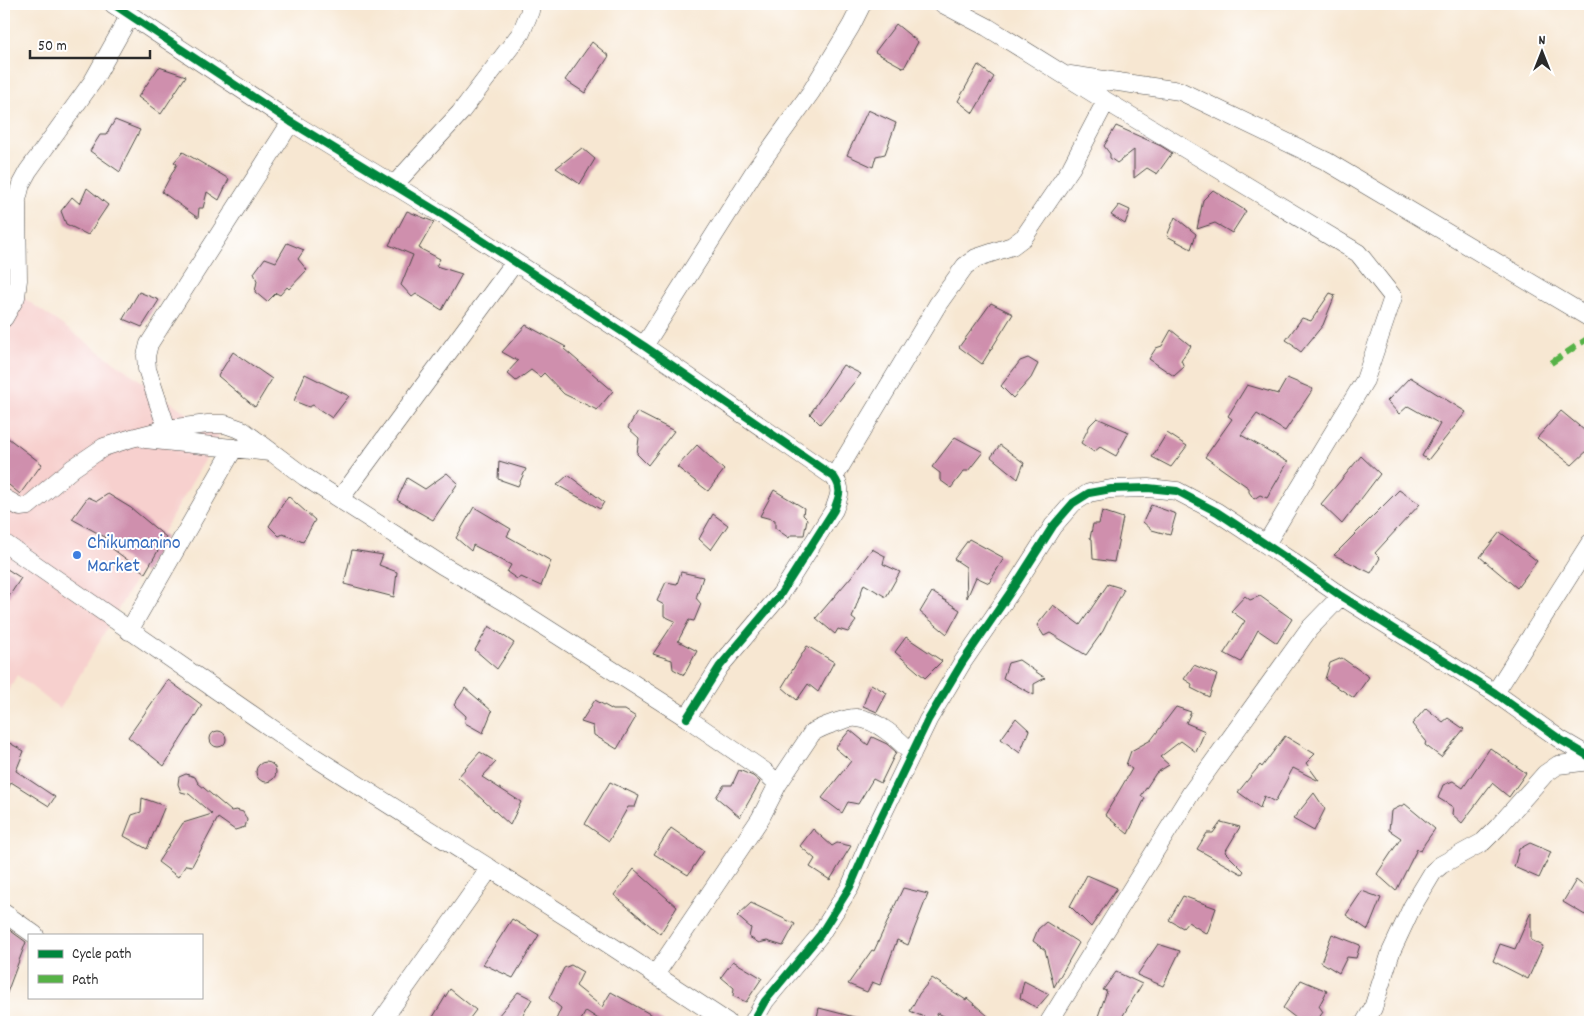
<svg xmlns="http://www.w3.org/2000/svg" width="1594" height="1026" font-family="Dekko,sans-serif">
<style>
.built{fill:#f7d0ce}
.building{fill:#cf8fad}
.lines{fill:none;stroke-linecap:round;stroke-linejoin:round}
.minor-casing{stroke:#4a4744;stroke-width:19}
.minor{stroke:#fff;stroke-width:18}
.quiet{stroke:#56b246;stroke-width:6;stroke-dasharray:12 6;stroke-linecap:butt}
.cycleway-casing{stroke:#fff;stroke-width:11}
.cycleway{stroke:#00873e;stroke-width:8}
.shop-dot{fill:#3f7fe0;stroke:#fff;stroke-width:2}
.labels{text-anchor:middle;dominant-baseline:central;stroke-width:4;stroke-linejoin:round;paint-order:stroke}
.shop-label{font-size:20px;fill:#366cbe;stroke:#fff;text-anchor:start}
</style>
<rect width="100%" height="100%" fill="#fff"/>
<filter id="ink" filterUnits="userSpaceOnUse"><feTurbulence type="fractalNoise" baseFrequency=".02" numOctaves="2"/><feDisplacementMap in="SourceGraphic" scale="10" xChannelSelector="R" yChannelSelector="G"/><feConvolveMatrix kernelMatrix="1 2 1 2 8 2 1 2 1" color-interpolation-filters="sRGB"/></filter>
<filter id="wash" filterUnits="userSpaceOnUse"><feTurbulence type="fractalNoise" baseFrequency=".0096" numOctaves="4" result="noise"/><feDisplacementMap in="SourceGraphic" scale="20" xChannelSelector="R" yChannelSelector="G"/><feGaussianBlur stdDeviation="1.12" result="paint"/><feColorMatrix in="noise" values="0 0 0 0 0 0 0 0 0 0 0 0 0 0 0 0 0 1.4 0 .05"/><feComposite in="paint" operator="in"/></filter>
<g filter="url(#wash)">
<rect width="100%" height="100%" fill="#f7e7d2"/>
<path class="built" d="M4,284L219,436L60,709L17,675L4,698Z"/>
<g id="blocks">
<path class="building" d="M896,24L918,42L904,68L875,52Z
M592,42L609,56L585,93L565,80Z
M978,65L994,77L973,113L958,101Z
M159,67L186,76L161,114L138,97Z
M868,110L896,123L885,154L876,156L873,167L847,155Z
M115,120L140,130L126,157L120,172L90,151L100,135H106Z
M1116,126L1161,146L1172,153L1157,174L1147,168L1134,178V150L1117,163L1110,158V154L1104,146Z
M582,148L595,159L580,184L556,168Z
M183,152L229,179L219,200L207,192L203,208H199L198,218L162,192L177,164L174,162Z
M87,188L108,205L88,235L66,224L61,211L72,197L80,204Z
M1213,190L1246,211L1232,233L1215,223L1197,229L1203,200Z
M1119,205L1130,210L1125,224L1111,215Z
M407,211L434,222L419,248L440,259L436,266L462,274L442,310L416,294L412,297L401,285L413,255L389,245Z
M1175,217L1196,234L1191,249L1167,236Z
M287,243L304,250L298,259L307,270L289,289L287,287L280,295L276,293L267,302L255,292L257,281L254,273L265,258L276,262Z
M139,292L159,300L142,327L123,319Z
M1330,293L1335,295L1323,325L1301,352L1293,346L1294,345L1286,340L1302,318L1311,321Z
M991,303L1013,314L982,364L959,347Z
M526,325L566,347L564,349L613,391L597,410L564,394L544,373L540,377L531,370L516,381L507,373L518,361L502,352Z
M1171,330L1191,346L1181,360L1184,367L1174,376L1149,359L1156,348L1162,346Z
M233,352L272,379L255,407L218,376Z
M1028,358L1038,364L1031,378L1013,398L1001,386L1020,361Z
M843,365L861,374L820,424L810,414Z
M305,374L349,396L332,418L313,405L309,407L294,401Z
M1410,377L1466,412L1428,460L1422,456L1440,424L1408,406L1399,414L1387,401Z
M1287,378L1313,389L1285,431L1257,414L1241,435L1288,462L1267,498L1260,495L1254,499L1249,492V488L1205,457L1232,419L1228,416L1247,385L1278,394Z
M1561,411L1590,435V448L1572,465L1537,438Z
M637,412L674,431L648,465L637,454L639,438L628,428Z
M1097,418L1129,432L1116,456L1100,447L1094,452L1081,443L1090,425Z
M1167,433L1187,446L1171,467L1152,457Z
M4,435L42,464L20,494L4,481Z
M955,437L983,452L968,471H964L951,488L940,480V473L932,467Z
M697,445L724,470L708,491L677,467Z
M1000,445L1024,463L1018,479L991,457Z
M1361,456L1380,474L1342,524L1321,504Z
M499,461L526,469L518,486L498,479Z
M447,473L458,483L433,520L397,500L407,478L425,489Z
M568,475L604,502L600,509L557,485Z
M774,490L804,508L803,515L807,519L804,535H791L789,538L775,528V520L760,516Z
M1399,490L1420,504L1375,553L1380,558L1371,573L1334,555Z
M108,494L131,508L166,537L145,573L110,547L114,542L72,519L88,497L97,501Z
M288,496L315,520L303,542L283,534L279,536L269,526Z
M1151,505L1176,514L1170,535L1152,530L1143,522Z
M474,507L511,529L507,536L551,561L541,586L521,577L517,579L507,572L511,565L473,545L471,551L456,538Z
M1102,511L1123,518L1114,562L1093,559L1092,539L1090,538L1093,524H1099Z
M713,514L728,525L711,550L699,539Z
M1500,532L1537,561L1517,588L1480,557Z
M969,539L1004,558L989,583L976,577L967,598L966,567L954,559Z
M872,549L885,556L883,564L900,572L886,597L864,584L852,618L856,621L848,632L838,629L835,634L816,618L851,577Z
M352,550L383,555L379,565L397,572L394,597L344,584Z
M4,567L21,578L4,604Z
M681,572L703,577L696,598L701,604L694,621L689,620L678,641L697,651L684,675L673,669L672,660L653,654L675,621L664,616V605L657,601L666,582L677,584Z
M1108,584L1124,589L1103,631L1086,655L1050,633L1044,636L1037,625L1053,605L1080,625Z
M932,592L960,610L947,634L920,612Z
M1245,596L1250,600L1260,596L1292,619L1277,643L1258,630L1241,662L1224,653L1245,621L1231,611Z
M489,626L514,643L497,669L475,650Z
M906,637L942,661L925,678L895,652Z
M807,646L834,662L818,692L808,684L797,700L782,687Z
M1342,658L1369,677L1354,698L1325,679L1330,663Z
M1019,660L1045,678L1034,684V695L1003,678L1008,663Z
M1194,665L1217,675L1209,697L1191,688L1192,684L1184,679Z
M168,680L202,705L164,766L128,737Z
M871,684L887,693L877,712L863,706Z
M465,688L492,711L483,733L465,723L466,716L454,705Z
M595,700L613,710H625L636,717L617,749L594,735L593,726L581,722Z
M1176,707L1191,712L1186,723L1205,731L1196,752L1181,741L1160,757L1169,765L1156,773L1141,796L1145,798L1128,834L1105,815L1132,769L1126,765L1131,751L1151,740Z
M1426,708L1443,722L1448,718L1464,729L1441,757L1425,745L1426,741L1412,724Z
M1016,718L1029,730L1020,753L1001,739Z
M850,730L868,745L872,737L887,744L896,752L881,783L873,779L858,804L848,802L842,813L822,798L851,761L835,748Z
M210 739a8 8 0 1 1 16 0a8 8 0 1 1-16 0Z
M1285,736L1315,754L1306,763L1319,781L1293,768L1275,802L1264,796L1260,808L1238,792L1260,765L1262,767Z
M4,740L24,751L16,771L55,797L49,806L11,782L4,800Z
M1490,748L1526,773L1509,797L1492,783L1462,823L1452,814L1453,807L1438,798L1443,785L1453,781L1463,788Z
M480,752L496,762L482,777L521,802L510,825L458,777Z
M256 772a10 10 0 1 1 20 0a10 10 0 1 1-20 0Z
M739,770L753,776L760,782L740,817L716,797L724,785H732Z
M186,774L195,777L198,783L231,811L236,810L243,812L247,820L245,827L235,830L218,818L192,866L186,865L178,877L158,862L183,823L212,814L189,794L181,792L178,784L179,777Z
M610,782L639,796L635,807H628L609,841L585,824Z
M1314,793L1325,809L1314,831L1293,819Z
M142,798L165,806L147,849L124,836L132,815L141,812Z
M1405,804L1435,829L1425,843L1421,851L1417,849L1396,891L1377,874L1401,838L1389,830L1391,811Z
M1221,822L1240,827L1225,852L1244,871L1242,874L1197,849L1207,833H1213Z
M671,828L704,851L688,875L654,854Z
M813,829L832,846L837,843L851,846L830,880L810,867L815,859L800,846Z
M1530,843L1551,852L1539,878L1514,867L1519,849Z
M634,869L677,907L660,934L614,895Z
M1087,875L1117,888L1091,927L1070,906Z
M1576,880L1590,891V908L1585,915L1563,902Z
M903,888L928,894L908,945L897,940L880,985L872,982L867,992L848,984L872,950L874,951Z
M1362,891L1381,898L1368,930L1346,915Z
M1183,896L1216,908L1207,934L1188,922L1183,928L1169,920Z
M751,903L795,924L783,946L767,941L759,943L749,937L751,928L737,916Z
M1531,912V940L1543,946L1528,979L1493,961L1500,944L1515,949Z
M512,919L539,935L513,978L483,964Z
M1046,922L1079,943L1054,987L1045,950L1033,941L1038,929Z
M4,926L26,942L5,998H4Z
M1332,934L1360,945L1356,958L1347,957L1339,973L1321,962Z
M1158,944L1180,951L1163,986L1137,975Z
M733,961L762,978L746,1002L733,996L734,988L721,977Z
M571,965L583,972L576,986L602,1007L611,992L664,1022H603L586,1011L580,1022H555L561,1008L549,998L564,968Z
M1116,972L1142,984L1119,1022H1096L1107,991L1103,990Z
M932,978L966,1000L967,998L995,1022H955L938,1013L933,1021L910,1011L919,994Z
M1301,980L1327,991L1319,1006L1323,1012L1316,1022H1301L1283,1008Z
M1024,981L1049,994L1037,1008L1020,998Z
M450,989L476,1010L467,1022H430Z
M518,992L532,999L519,1022H508L498,1016Z
M819,1008L858,1018V1022H816Z"/>
</g>
</g>
<g filter="url(#ink)">
<use href="#blocks" fill-opacity="0" stroke="#4a4744" stroke-width="1"/>
<g class="lines">
<defs>
<path id="minor" d="M113,4L291,122L443,215L644,346L834,477C843,490 839,496 834,510L780,595L720,666L687,718
M943,4L987,27L1106,101L1358,253L1393,297L1365,380L1266,544
M1070,75L1180,91L1326,161L1590,318
M394,185L460,113L521,33L530,11V4
M4,318L16,297L18,280L17,200L21,184L28,171L93,81L130,15
M644,346L754,172L811,92L851,26L862,4
M167,429L147,369L146,356L149,344L291,122
M145,439L270,452
M834,477L938,304L965,266L976,258L1012,246L1024,237L1071,168L1106,101
M4,498L20,507L28,506L73,468L104,447L132,438L167,429L208,424H225L242,430L305,477L442,565L512,606L687,718L764,771L778,784
M340,499L515,262
M4,543L303,750L584,928L727,1022
M129,631L234,448
M1495,693L1590,543
M4,913L35,935
M655,975L760,819L778,784L812,733C819,728 825,726 834,723C841,721 849,717 857,718C876,719 900,740 912,754
M381,1022L490,868
M753,1022L765,1001L820,935L850,887L872,836L928,720L962,663L1016,584L1053,526L1073,503L1089,493L1111,489L1148,488L1177,491L1217,512L1291,561L1341,596L1495,693L1561,740L1590,757
M1049,1022L1191,793L1309,629L1341,596
M1365,1022L1373,1008L1391,952L1412,907L1433,872L1441,865L1483,842L1498,827L1545,774L1558,765L1590,761"/>
</defs>
<use href="#minor" class="minor-casing"/>
<use href="#minor" class="minor"/>
<path class="quiet" d="M1551,363L1590,337"/>
<defs>
<path id="cycleway" d="M113,4L291,122L443,215L644,346L834,477C843,490 839,496 834,510L780,595L720,666L687,718
M753,1022L765,1001L820,935L850,887L872,836L928,720L962,663L1016,584L1053,526L1073,503L1089,493L1111,489L1148,488L1177,491L1217,512L1291,561L1341,596L1495,693L1561,740L1590,757"/>
</defs>
<use href="#cycleway" class="cycleway-casing"/>
<use href="#cycleway" class="cycleway"/>
</g>
</g>
<circle class="shop-dot" cx="77" cy="555" r="5"/>
<g class="labels">
<g class="shop-label">
<text x="87" y="544">Chikumanino<tspan x="87" dy="23">Market</tspan></text>
</g>
</g>
<rect width="1594" height="1026" fill="none" stroke="#fff" stroke-width="20"/>
<rect x="28" y="934" width="175" height="65" fill="#ffffff" stroke="#aaaaaa"/>
<rect x="38" y="950" width="25" height="8" fill="#00873e" stroke="#aaaaaa"/>
<text x="72" y="958" font-size="15" fill="#2b2b2b">Cycle path</text>
<rect x="38" y="975" width="25" height="8" fill="#56b246" stroke="#aaaaaa"/>
<text x="72" y="984" font-size="15" fill="#2b2b2b">Path</text>
<g transform="translate(1542 52)" stroke="#ffffff" stroke-width="4" paint-order="stroke">
<path d="M0-4L9 19L0 12L-9 19Z" fill="#2b2b2b"/>
<text y="-8" font-size="14" font-weight="bold" text-anchor="middle" fill="#2b2b2b">N</text>
</g>
<path d="M30 50v8h120v-8" fill="none" stroke="#2b2b2b" stroke-width="2.5"/>
<text x="38" y="50" font-size="15" fill="#2b2b2b" stroke="#ffffff" stroke-width="4" paint-order="stroke">50 m</text>
</svg>
